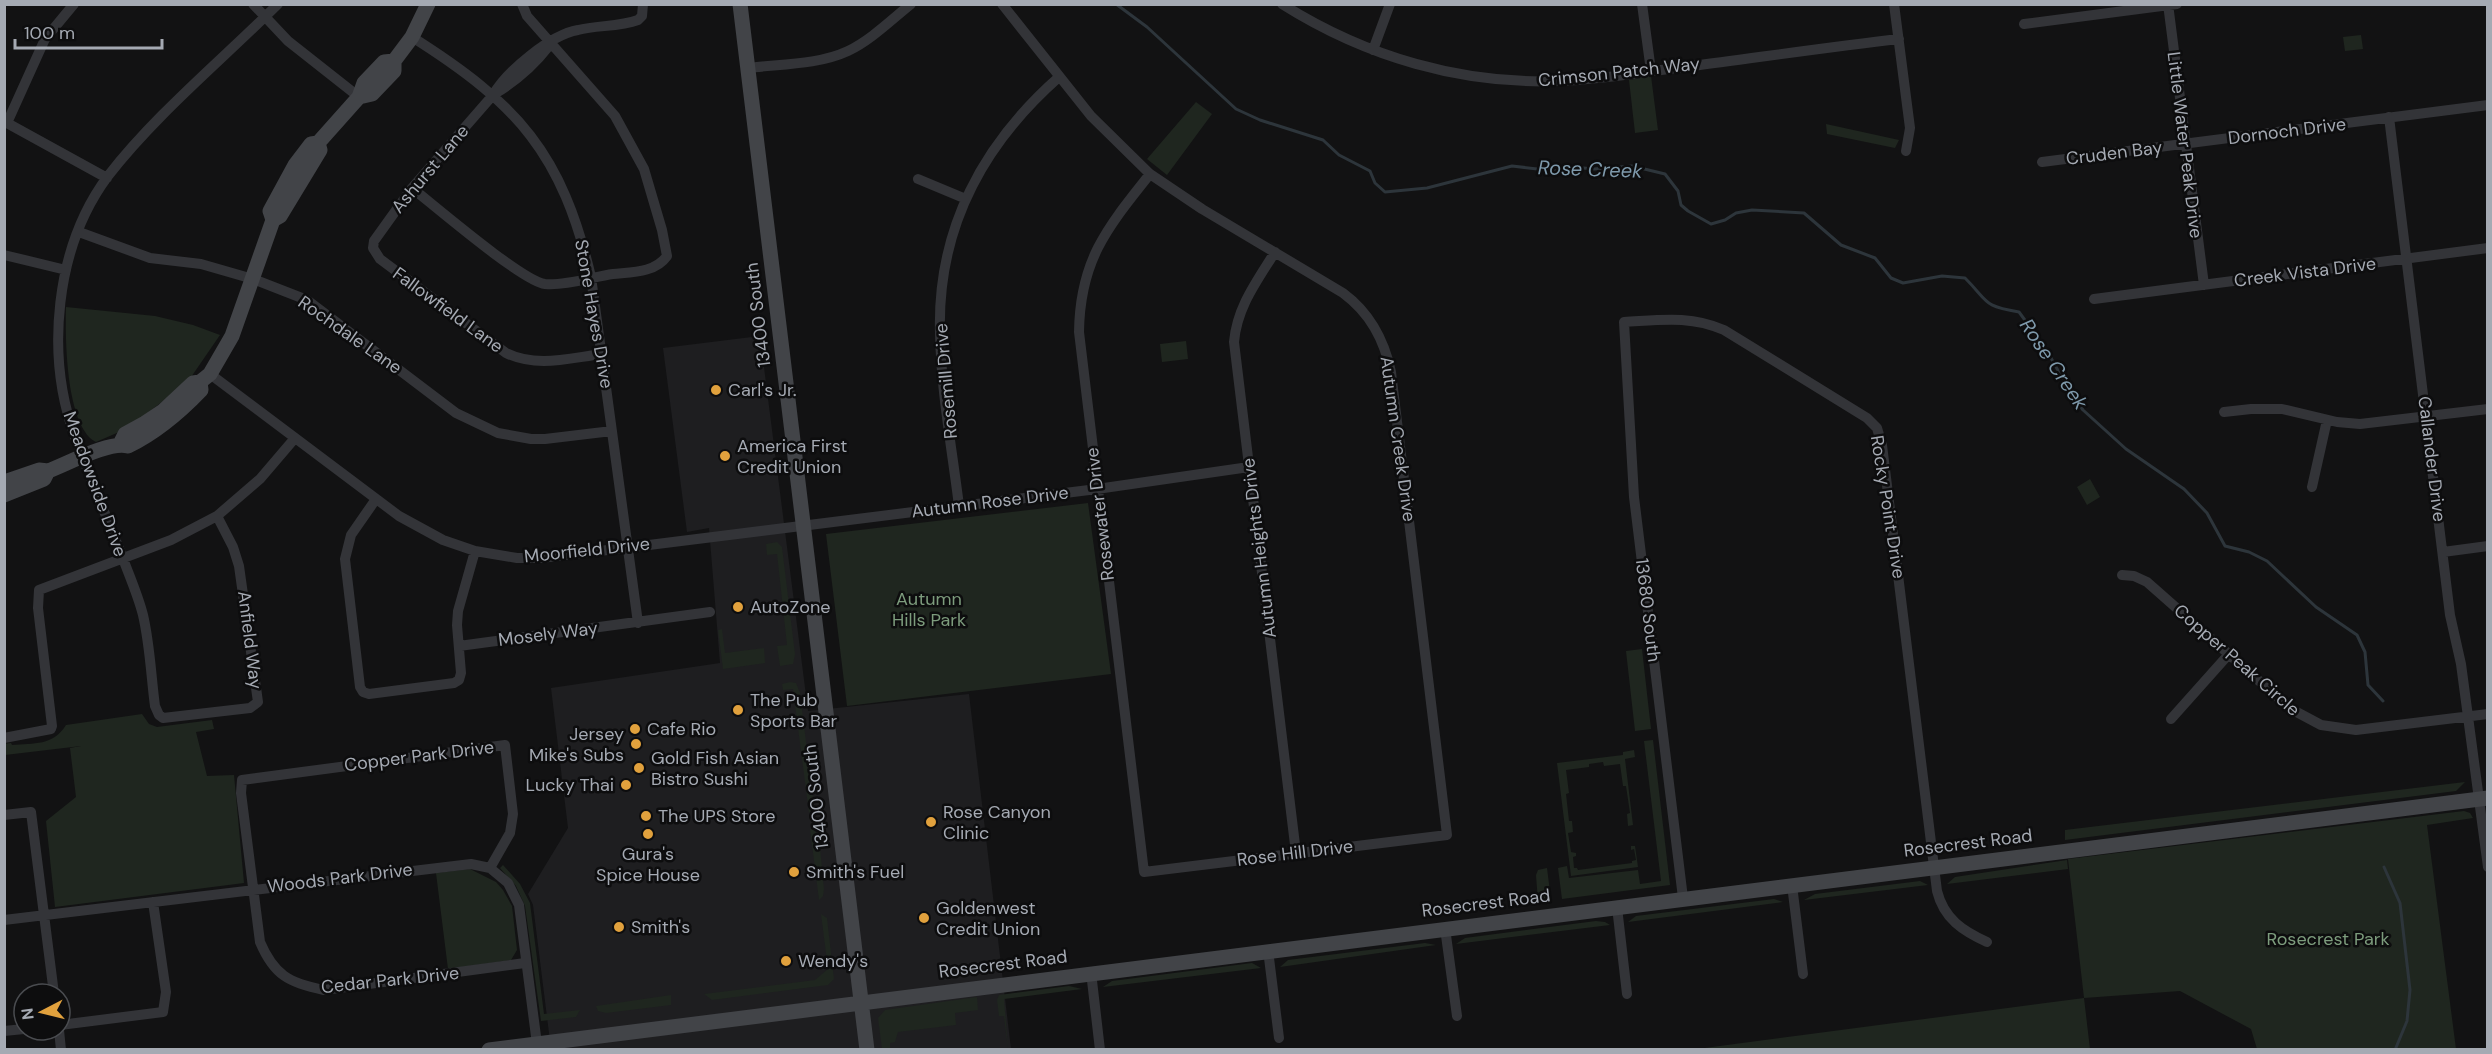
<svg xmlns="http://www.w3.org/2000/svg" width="2492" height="1054" font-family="'DM Sans',sans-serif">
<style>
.built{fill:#1e1e20}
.green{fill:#1f261f}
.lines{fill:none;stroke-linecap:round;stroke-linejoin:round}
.stream{stroke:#2d353b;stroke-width:3}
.street{stroke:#333438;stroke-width:10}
.secondary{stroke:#424448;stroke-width:15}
.poi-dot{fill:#e1a13d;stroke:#0d0d0e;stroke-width:2}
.labels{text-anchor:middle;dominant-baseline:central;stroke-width:5;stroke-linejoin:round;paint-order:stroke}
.street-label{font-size:18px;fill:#a5aab3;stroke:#0d0d0e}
.poi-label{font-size:18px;fill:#a5aab3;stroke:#0d0d0e;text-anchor:start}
.park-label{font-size:18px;fill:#7d9c7d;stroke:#0d0d0e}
.water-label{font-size:20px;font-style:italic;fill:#7e99ab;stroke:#0d0d0e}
</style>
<rect width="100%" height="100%" fill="#121213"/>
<path class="built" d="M760,336L808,711L969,694L1011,1049H551L533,905L528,894L568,828L551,688L720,663L709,528L687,532L663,348Z"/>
<path class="green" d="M2361,35L2363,49L2345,51L2343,37Z
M1651,76L1658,130L1635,133L1629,80Z
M1196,102L1212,114L1167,175L1147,159Z
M1826,124L1899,140L1895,148L1827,134Z
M66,307L155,316L193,325L220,335L187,383L126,429L96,442C66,427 65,338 66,307Z
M1186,341L1188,359L1162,362L1160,344Z
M2090,479L2100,497L2087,505L2077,487Z
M1088,503L1111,674L847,706L826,534Z
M777,542L782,547L795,654L793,664L780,666L777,646L787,645L777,554L767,555L766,544Z
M722,629L725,653L764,648L765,663L723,669L718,630Z
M1642,649L1651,729L1635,731L1626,651Z
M790,682L796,683L800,693L814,807L809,813L793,689L783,690L782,684Z
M142,714L149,724L157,727L212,720L214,729L196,732L207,776L234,775L244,883L55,907L46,821L76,797L70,748L81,746L5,755L4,744L11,743L12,745C34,743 53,746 66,725Z
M1653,740L1670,885L1562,899L1558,868L1567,866L1569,878L1638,870L1640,884L1661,881L1644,741Z
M1634,750L1635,757L1625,759L1633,825L1628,826L1627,814L1630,813L1626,786H1623L1620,764L1604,766L1603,762L1589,764V767L1566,770L1569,793L1566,794L1569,821H1572L1573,832L1568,833L1571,852L1576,853V856L1573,857L1574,868H1577L1578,870L1632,863V861L1636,860L1634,849L1631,850V846H1635L1638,867L1571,876L1557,763L1623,755V752Z
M2465,782L2456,791L2065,840V830Z
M2464,811L2470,813L2473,818L2427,825L2456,1049H2257L2251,1029L2180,991L2084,998L2090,1049H1697L2084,998L2068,859Z
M810,829L814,830L819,837L824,889L823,896L819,900Z
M2067,860L2068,869L1947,884L1955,877Z
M503,865L520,884L530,903L544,1014L580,1010L576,1017L541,1021L525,906L516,886L500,868Z
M1547,868L1551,900L1538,902L1536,875L1538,870Z
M470,869L496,882L503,890L512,906L517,950L511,960L448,969L436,873Z
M1920,881L1928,885L1804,900L1815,894Z
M1774,899L1783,902L1628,922L1636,916Z
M821,914L827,918L834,979L828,985L712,1000L704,994L815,980L828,969Z
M1596,921L1605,922L1610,925L1456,944L1465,938Z
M1425,943L1436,945L1280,967L1288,960Z
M1252,963L1261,968L1103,987L1112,981Z
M1069,986L1082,989L1004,999L1008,1049L1004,1016H999L997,1000L999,995Z
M671,995V1005L606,1013L598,1011L596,1006Z
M977,997L978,1010L955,1013L956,1025L898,1032L895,1042L890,1043V1049H882L878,1018L885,1010Z"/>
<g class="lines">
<path class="stream" d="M1116,4L1147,27L1236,109L1260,120L1323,140L1339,155L1370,171L1375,183L1385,192L1427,188L1512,166L1555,171L1573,167L1594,169L1632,166L1665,174L1678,191L1681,205L1688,211L1711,224L1725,220L1736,213L1752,210L1804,213L1841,245L1875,258L1891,278L1903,283L1942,276L1965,278C1989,302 1982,306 2019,312L2046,349L2070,392L2083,410L2126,449L2184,489L2207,513L2225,546L2249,552L2267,561L2316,607L2357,635L2365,652L2368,685L2383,701
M2384,867L2400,903L2410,990L2407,1021L2395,1050"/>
<path class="street" d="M74,4L45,39L7,123L107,178
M253,4L288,41L359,97
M1002,4L1091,116L1150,174L1202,209L1343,293C1370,313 1384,339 1391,372L1447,835L1144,872L1079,332C1080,260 1107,228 1150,174
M1282,4C1366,57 1462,85 1561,81C1605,79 1649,71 1692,66C1761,57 1830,47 1899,39
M1642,4L1651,71
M1894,4L1910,128L1906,151
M2168,4L2204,285
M2024,24L2177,4
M412,37C518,104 562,153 591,277L638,623
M1373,50L1390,4
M748,68C780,64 818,65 848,51C871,40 891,20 911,4
M496,93C516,81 535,64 549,46
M2389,117L2450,615L2461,664L2488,867
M2042,162L2488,105
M918,179L966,199
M412,188C435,206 522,281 545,284C564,286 593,277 613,274C631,272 655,273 667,256L662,230L644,169L615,116L527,16L522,4
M79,232L150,258L201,264L253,279L307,300L456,413L498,433L531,439H545L612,431
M1275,252C1257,281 1237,307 1234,342L1296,853
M4,255L66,270
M2094,299L2488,248
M602,354C569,358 537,368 506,353L380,259L373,248L374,241L412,188L493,95C507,71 550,35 578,30C597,25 619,27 638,20L642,16L643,4
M210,374L399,516L443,540L475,551L517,558H541L641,546L1097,489L1249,467
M2224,412L2251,409H2282L2337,422L2360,424L2488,409
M2312,487L2327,420
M376,499L351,535L345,559L360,687L363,692L369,694L454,683L459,680L461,673L457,625L458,611L475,551
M959,506C952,449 941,390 940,333C937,229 983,144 1059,77
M217,516L233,547L239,566L258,702L250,708L163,718L159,715L155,706C151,676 150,645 143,615C138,595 129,575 122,556C106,516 90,477 75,437C45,355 55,247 108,176C155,115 223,59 278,4
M2443,552L2488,546
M2122,575L2134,576L2147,582L2291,709L2321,725L2356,730L2488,714
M459,646L710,612
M2171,719L2229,654
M4,738L51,729L52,726L38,608L39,590L171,540L217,516L260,479L295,438
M4,815L31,812L54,994
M490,868L510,833L513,814L505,745L242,780L241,793L260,942C274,975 289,983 324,990L525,963
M1792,885L1803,974
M1683,898L1634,497L1624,322C1660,320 1690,315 1724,330L1867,418L1877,428L1882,445L1937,891C1944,919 1963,931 1987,942
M1617,907L1627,994
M4,920L471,864L490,868L508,883L519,905L537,1044
M1445,928L1457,1016
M1268,950L1279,1038
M1091,972L1100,1050
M60,1025L163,1012L166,992L153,902
M59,1030L61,1050
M4,1031L24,1029"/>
<path class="secondary" d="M740,4L867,1050
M359,97L372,94L394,71V61L412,37L428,4
M273,220L270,211L295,165L311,144L318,143L359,97L364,83L384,62L394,61
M120,444L125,434L145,423L163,411L193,383L200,382L210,374L232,336L273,220L280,216L320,150L318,143
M4,482L39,470L48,471C67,464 109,441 128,446C157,432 179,413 201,390L200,382
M4,495L44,479L48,471
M489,1050L2488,798"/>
</g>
<g class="poi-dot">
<circle cx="716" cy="390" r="6"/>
<circle cx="725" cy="456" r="6"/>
<circle cx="738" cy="607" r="6"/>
<circle cx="738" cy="710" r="6"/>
<circle cx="635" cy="729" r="6"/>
<circle cx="636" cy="744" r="6"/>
<circle cx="639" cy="768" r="6"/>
<circle cx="626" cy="785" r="6"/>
<circle cx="646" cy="816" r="6"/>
<circle cx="931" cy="822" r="6"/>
<circle cx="648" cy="834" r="6"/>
<circle cx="794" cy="872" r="6"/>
<circle cx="924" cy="918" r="6"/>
<circle cx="619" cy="927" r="6"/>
<circle cx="786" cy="961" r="6"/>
</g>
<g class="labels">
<g class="street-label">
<text transform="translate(1619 72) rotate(-6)">Crimson Patch Way</text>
<text transform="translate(2287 131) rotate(-7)">Dornoch Drive</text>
<text transform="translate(2185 145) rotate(83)">Little Water Peak Drive</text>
<text transform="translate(2114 153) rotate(-7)">Cruden Bay</text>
<text transform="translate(430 169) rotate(-50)">Ashurst Lane</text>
<text transform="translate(2305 272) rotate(-7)">Creek Vista Drive</text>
<text transform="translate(448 310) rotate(36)">Fallowfield Lane</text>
<text transform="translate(594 314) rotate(80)">Stone Hayes Drive</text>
<text transform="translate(758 315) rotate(-97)">13400 South</text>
<text transform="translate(350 335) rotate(35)">Rochdale Lane</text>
<text transform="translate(946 381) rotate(-95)">Rosemill Drive</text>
<text transform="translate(1398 439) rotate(82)">Autumn Creek Drive</text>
<text transform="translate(2432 459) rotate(83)">Callander Drive</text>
<text transform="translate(95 484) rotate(70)">Meadowside Drive</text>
<text transform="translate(990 502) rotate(-7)">Autumn Rose Drive</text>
<text transform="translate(1888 507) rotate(81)">Rocky Point Drive</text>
<text transform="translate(1100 514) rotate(-97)">Rosewater Drive</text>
<text transform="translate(1259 548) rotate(-97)">Autumn Heights Drive</text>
<text transform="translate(587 550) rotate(-6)">Moorfield Drive</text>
<text transform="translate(1648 610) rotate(83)">13680 South</text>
<text transform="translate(548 634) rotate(-7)">Mosely Way</text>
<text transform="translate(250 640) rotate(83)">Anfield Way</text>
<text transform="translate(2237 660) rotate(41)">Copper Peak Circle</text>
<text transform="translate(419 756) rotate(-7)">Copper Park Drive</text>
<text transform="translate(816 797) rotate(-97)">13400 South</text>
<text transform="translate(1968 843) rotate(-7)">Rosecrest Road</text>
<text transform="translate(1295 853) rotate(-7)">Rose Hill Drive</text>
<text transform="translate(340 878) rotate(-7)">Woods Park Drive</text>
<text transform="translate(1486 903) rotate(-7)">Rosecrest Road</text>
<text transform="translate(1003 964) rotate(-7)">Rosecrest Road</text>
<text transform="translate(390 980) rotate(-6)">Cedar Park Drive</text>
</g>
<g class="poi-label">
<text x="728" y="390">Carl's Jr.</text>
<text x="737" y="446">America First<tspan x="737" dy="21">Credit Union</tspan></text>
<text x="750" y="607">AutoZone</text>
<text x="750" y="700">The Pub<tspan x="750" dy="21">Sports Bar</tspan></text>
<text x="647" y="729">Cafe Rio</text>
<text x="624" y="734" text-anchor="end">Jersey<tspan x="624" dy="21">Mike's Subs</tspan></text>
<text x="651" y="758">Gold Fish Asian<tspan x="651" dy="21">Bistro Sushi</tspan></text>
<text x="614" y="785" text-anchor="end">Lucky Thai</text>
<text x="943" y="812">Rose Canyon<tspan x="943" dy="21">Clinic</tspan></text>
<text x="658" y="816">The UPS Store</text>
<text x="648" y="854" text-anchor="middle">Gura's<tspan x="648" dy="21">Spice House</tspan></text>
<text x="806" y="872">Smith's Fuel</text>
<text x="936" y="908">Goldenwest<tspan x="936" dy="21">Credit Union</tspan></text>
<text x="631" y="927">Smith's</text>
<text x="798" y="961">Wendy's</text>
</g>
<g class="park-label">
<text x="929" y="599">Autumn<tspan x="929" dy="21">Hills Park</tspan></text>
<text x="2328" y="939">Rosecrest Park</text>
</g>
<g class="water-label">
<text transform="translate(1590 169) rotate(2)">Rose Creek</text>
<text transform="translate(2054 364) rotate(56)">Rose Creek</text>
</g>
</g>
<rect width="2492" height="1054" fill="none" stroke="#a5aab3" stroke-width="12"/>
<g transform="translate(42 1012) rotate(263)"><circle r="28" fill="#0d0d0e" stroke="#4a4c50" stroke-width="1.5"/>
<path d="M0-4.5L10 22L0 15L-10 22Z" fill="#e1a13d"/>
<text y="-9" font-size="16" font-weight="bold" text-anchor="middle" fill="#a5aab3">N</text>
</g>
<path d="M15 39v9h147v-9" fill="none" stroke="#a5aab3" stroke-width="3"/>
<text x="24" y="39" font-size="18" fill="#a5aab3" stroke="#0d0d0e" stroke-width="4.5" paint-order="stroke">100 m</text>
</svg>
